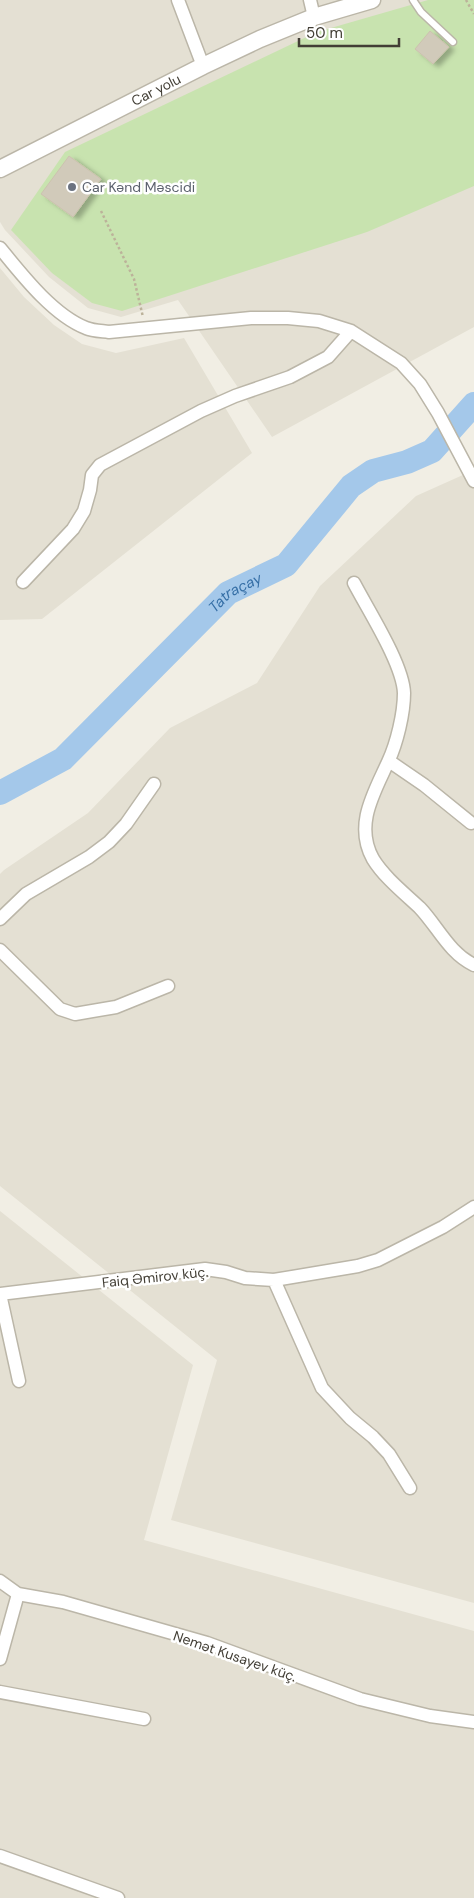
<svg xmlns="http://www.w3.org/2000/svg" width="474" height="1898" font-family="'DM Sans',sans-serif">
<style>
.residential{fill:#e4e0d3}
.green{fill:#c8e3af}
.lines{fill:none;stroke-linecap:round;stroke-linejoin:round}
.river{stroke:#a4c8ea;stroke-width:24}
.building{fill:#d1caba;stroke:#ccc2ae;filter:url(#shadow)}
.service-casing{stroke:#bbb6a8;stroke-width:9}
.minor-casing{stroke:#bbb6a8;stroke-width:15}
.tertiary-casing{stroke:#bbb6a8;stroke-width:19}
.path{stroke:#bcb29a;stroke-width:2.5;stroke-dasharray:2.5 2.5;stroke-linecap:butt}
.service{stroke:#fff;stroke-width:6}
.minor{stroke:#fff;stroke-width:12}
.tertiary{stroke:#fff;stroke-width:16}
.worship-dot{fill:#6b7280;stroke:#fff;stroke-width:2}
.labels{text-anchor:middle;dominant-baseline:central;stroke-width:5;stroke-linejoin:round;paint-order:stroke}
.street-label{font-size:14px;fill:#423e35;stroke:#fff}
.worship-label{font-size:14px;fill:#5b616d;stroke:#fff;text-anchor:start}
.water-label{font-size:15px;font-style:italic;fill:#366fa6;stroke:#fff}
</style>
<defs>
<filter id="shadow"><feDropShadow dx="5.5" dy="3" stdDeviation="2.5" flood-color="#0004"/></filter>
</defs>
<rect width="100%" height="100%" fill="#f1eee4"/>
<path class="residential" d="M0,0H474V327L272,437L178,300L121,317L88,308L49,277L5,230L0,222Z
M0,268L24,297L54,325L82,344L116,353L184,338L252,453L42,619L0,620Z
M474,470V1603L171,1520L217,1360L0,1186V874L4,870L88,813L170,728L257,683L320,586L416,496Z
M0,1211L193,1365L144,1540L474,1631V1898H0Z"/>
<path class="green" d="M428,0H474V186L367,232L122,311L92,303L52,273L11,230L65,152L317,32Z"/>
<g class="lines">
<path class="river" id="s1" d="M0,793L63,759L228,593L286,565L351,486L373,471L407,462L432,451L474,404"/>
</g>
<path class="building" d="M430,31L449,47L433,64L415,49Z
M69,156L101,179L73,217L41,194Z"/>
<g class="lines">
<defs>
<path id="service" d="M413,0L421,12L453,42"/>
<path id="minor" d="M178,0L203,66
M310,0L314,17
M0,248C22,275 53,315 86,328C93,331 102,331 109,332L251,318H288L319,321L351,331L401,363L420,384L438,413L474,481
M23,582L73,529L84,511L90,490L92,475L100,465L201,411L235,396L290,377L328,357L351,331
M354,583C368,610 403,664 404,693C404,713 397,743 388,762C374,793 354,825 373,859C384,877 404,893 420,908C438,927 449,953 474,965
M389,761L424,785L471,823
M0,919L26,894L89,857L109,842L126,824L154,784
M0,950L60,1009L75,1014L116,1007L168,986
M274,1280L322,1388L350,1418L373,1437L389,1454L410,1488
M19,1381L0,1294L205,1269L226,1272L245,1278L274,1280L358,1266L378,1260L443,1227L474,1207
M0,1581L18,1594L63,1602L207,1643L360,1699L430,1716L474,1722
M0,1659L18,1594
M0,1692L144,1719
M0,1856L118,1898"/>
<g id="tertiary">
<path id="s2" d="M0,169L203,66L260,39L314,17L372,0"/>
</g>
</defs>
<use href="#service" class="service-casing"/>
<use href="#minor" class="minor-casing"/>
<use href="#tertiary" class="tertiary-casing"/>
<path class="path" d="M466,0L474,14
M101,211L134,279L143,317"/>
<use href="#service" class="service"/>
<use href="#minor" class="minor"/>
<use href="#tertiary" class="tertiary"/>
</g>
<circle class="worship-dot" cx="72" cy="187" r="5"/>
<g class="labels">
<g class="street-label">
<text stroke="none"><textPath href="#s2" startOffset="175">Car yolu</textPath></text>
<text transform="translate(155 1277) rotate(-6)">Faiq Əmirov küç.</text>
<text transform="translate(235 1656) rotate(19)">Nemət Kusayev küç.</text>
</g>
<g class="worship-label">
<text x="82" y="187">Car Kənd Məscidi</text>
</g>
<g class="water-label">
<text stroke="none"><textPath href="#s1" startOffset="312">Tatraçay</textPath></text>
</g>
</g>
<path d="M299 38v8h100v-8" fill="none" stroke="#423e35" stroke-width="2.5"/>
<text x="306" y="38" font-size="15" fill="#423e35" stroke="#ffffff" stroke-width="4" paint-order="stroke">50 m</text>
</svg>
